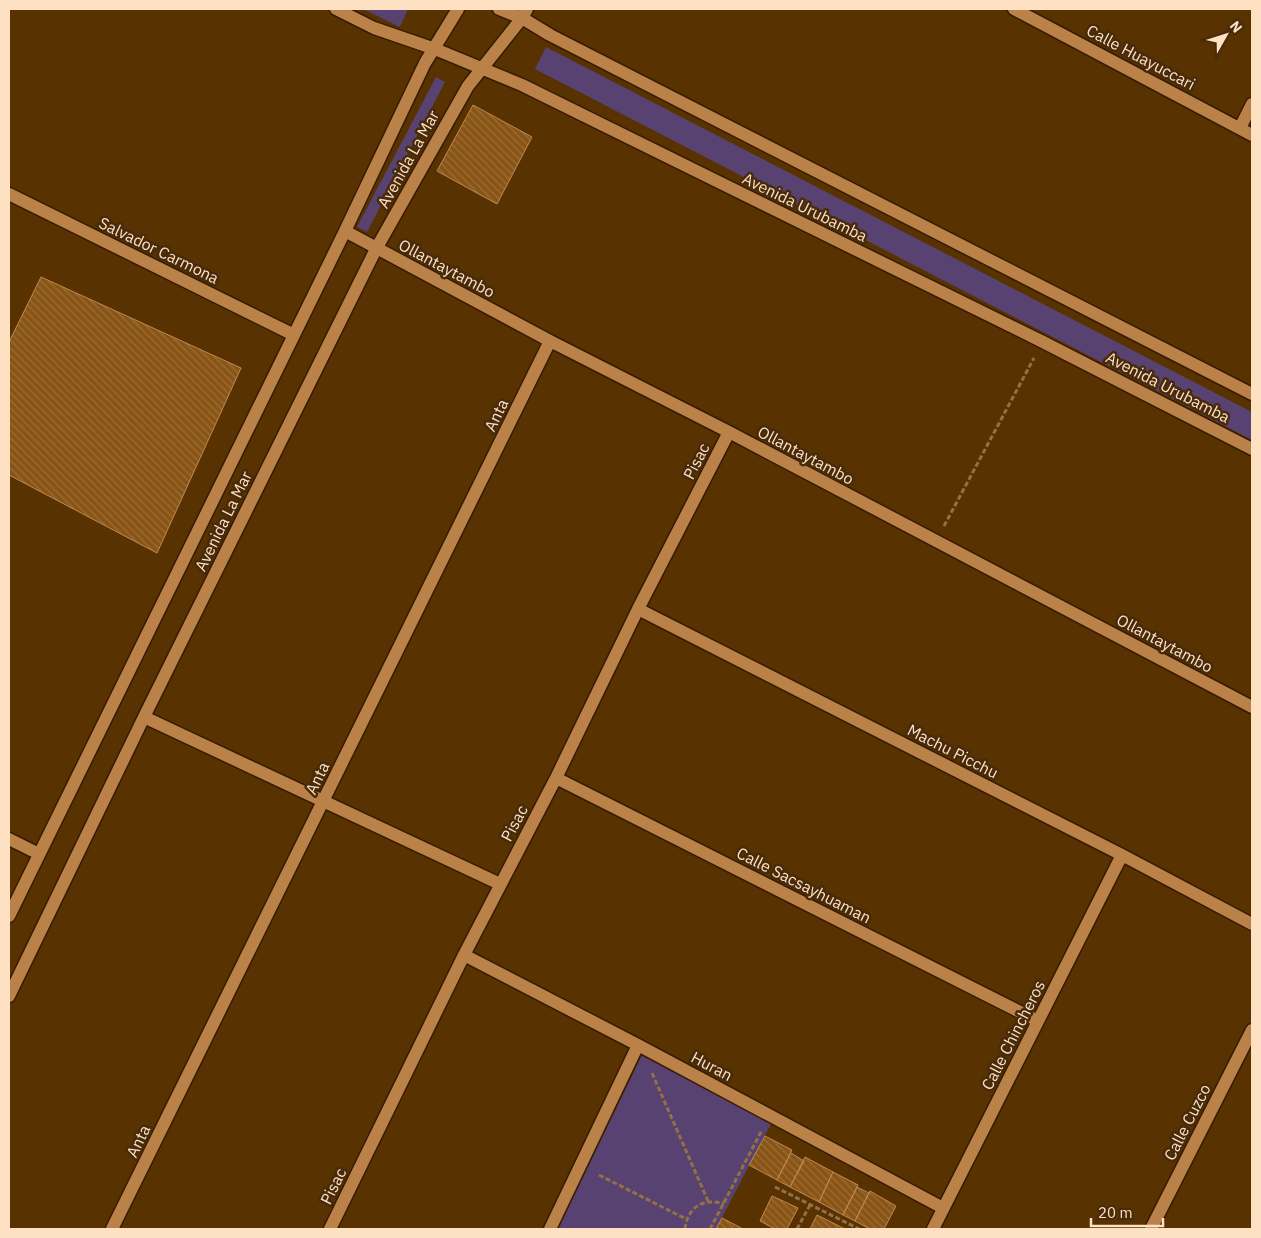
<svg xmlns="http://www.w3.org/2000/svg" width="1261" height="1238" font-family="'IBM Plex Sans',sans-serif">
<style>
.green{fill:#584271}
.building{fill:url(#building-back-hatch);stroke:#c1894f}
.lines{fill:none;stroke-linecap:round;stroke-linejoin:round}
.minor-casing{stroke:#371c00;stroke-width:15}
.path{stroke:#937045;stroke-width:3;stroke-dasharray:5 2.5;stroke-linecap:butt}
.minor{stroke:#ba8249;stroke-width:12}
.labels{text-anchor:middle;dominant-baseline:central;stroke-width:5;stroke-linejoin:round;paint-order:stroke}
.street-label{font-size:16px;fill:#fee0c3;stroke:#472b0b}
</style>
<defs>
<pattern id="building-back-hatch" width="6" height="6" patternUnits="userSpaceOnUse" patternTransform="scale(1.25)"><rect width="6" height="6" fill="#895516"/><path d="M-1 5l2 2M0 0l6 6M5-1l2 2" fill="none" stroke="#9b6d36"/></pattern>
</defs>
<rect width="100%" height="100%" fill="#583200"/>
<path class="green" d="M363,9H408L400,27Z
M546,47L1252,412V440L535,69Z
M436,77L445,82L367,232L357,227Z
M642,1055L771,1124L716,1229H558Z"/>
<path class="building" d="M473,105L532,137L497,204L437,171Z
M41,277L241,368L157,553L9,475V342Z
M765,1136L792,1150L777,1180L749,1165Z
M791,1153L804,1161L790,1187L777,1180Z
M805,1157L833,1172L819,1202L790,1187Z
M833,1172L858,1185L843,1215L819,1202Z
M857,1187L869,1193L855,1221L843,1215Z
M870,1191L896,1206L884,1229H870L855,1221Z
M772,1196L798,1208L787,1229H775L760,1221Z
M817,1215L845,1229H810Z
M722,1218L743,1229H716Z"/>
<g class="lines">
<defs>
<path id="minor" d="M336,9L374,28L435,49L522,85L1043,342L1252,449
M499,9L522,18L550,35L1252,394
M1014,9L1252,135
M1240,128L1252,104
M9,194L294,335
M345,231L550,341L729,432L1252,707
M638,609L1122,855L1252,924
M144,717L500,884
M556,778L1038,1021
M9,839L39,854
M9,916L345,231L425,63L458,9
M464,955L638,1045L943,1208
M9,996L144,717L376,249L468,86L522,18L527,9
M112,1229L550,341
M330,1229L464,955L556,778L638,609L729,432
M550,1229L638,1045
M933,1229L1122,855
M1151,1229L1252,1030"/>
</defs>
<use href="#minor" class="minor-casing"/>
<path class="path" d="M944,526L1034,358
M652,1073L708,1201
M599,1175L686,1219
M775,1187L859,1229
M685,1229C687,1208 703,1197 724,1204
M710,1229L762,1130
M797,1229L810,1205"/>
<use href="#minor" class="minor"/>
</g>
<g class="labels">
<g class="street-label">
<text transform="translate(1141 57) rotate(28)">Calle Huayuccari</text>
<text transform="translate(408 159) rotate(-61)">Avenida La Mar</text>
<text transform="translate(805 207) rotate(26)">Avenida Urubamba</text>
<text transform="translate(159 250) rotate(26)">Salvador Carmona</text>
<text transform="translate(447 268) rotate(28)">Ollantaytambo</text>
<text transform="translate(1168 387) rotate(27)">Avenida Urubamba</text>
<text transform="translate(496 415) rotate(-64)">Anta</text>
<text transform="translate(806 455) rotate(28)">Ollantaytambo</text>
<text transform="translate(696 461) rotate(-63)">Pisac</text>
<text transform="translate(223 521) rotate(-64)">Avenida La Mar</text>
<text transform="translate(1165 643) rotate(28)">Ollantaytambo</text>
<text transform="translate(953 751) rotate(27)">Machu Picchu</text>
<text transform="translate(317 778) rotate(-64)">Anta</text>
<text transform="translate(514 823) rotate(-62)">Pisac</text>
<text transform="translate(804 885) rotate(27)">Calle Sacsayhuaman</text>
<text transform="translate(1013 1035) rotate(-63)">Calle Chincheros</text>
<text transform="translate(712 1066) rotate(28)">Huran</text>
<text transform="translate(1187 1122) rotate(-63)">Calle Cuzco</text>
<text transform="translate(138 1141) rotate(-64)">Anta</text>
<text transform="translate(333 1186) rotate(-64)">Pisac</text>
</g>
</g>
<rect width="1261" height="1238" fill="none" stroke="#fee0c3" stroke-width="20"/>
<g transform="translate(1226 35) rotate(51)" stroke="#472b0b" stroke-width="4" paint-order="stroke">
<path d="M0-4L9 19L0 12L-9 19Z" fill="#fee0c3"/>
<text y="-8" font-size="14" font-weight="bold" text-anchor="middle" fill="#fee0c3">N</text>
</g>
<path d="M1091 1218v8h72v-8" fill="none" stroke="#fee0c3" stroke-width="2.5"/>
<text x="1098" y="1218" font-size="15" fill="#fee0c3" stroke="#472b0b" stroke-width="4" paint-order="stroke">20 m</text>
</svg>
